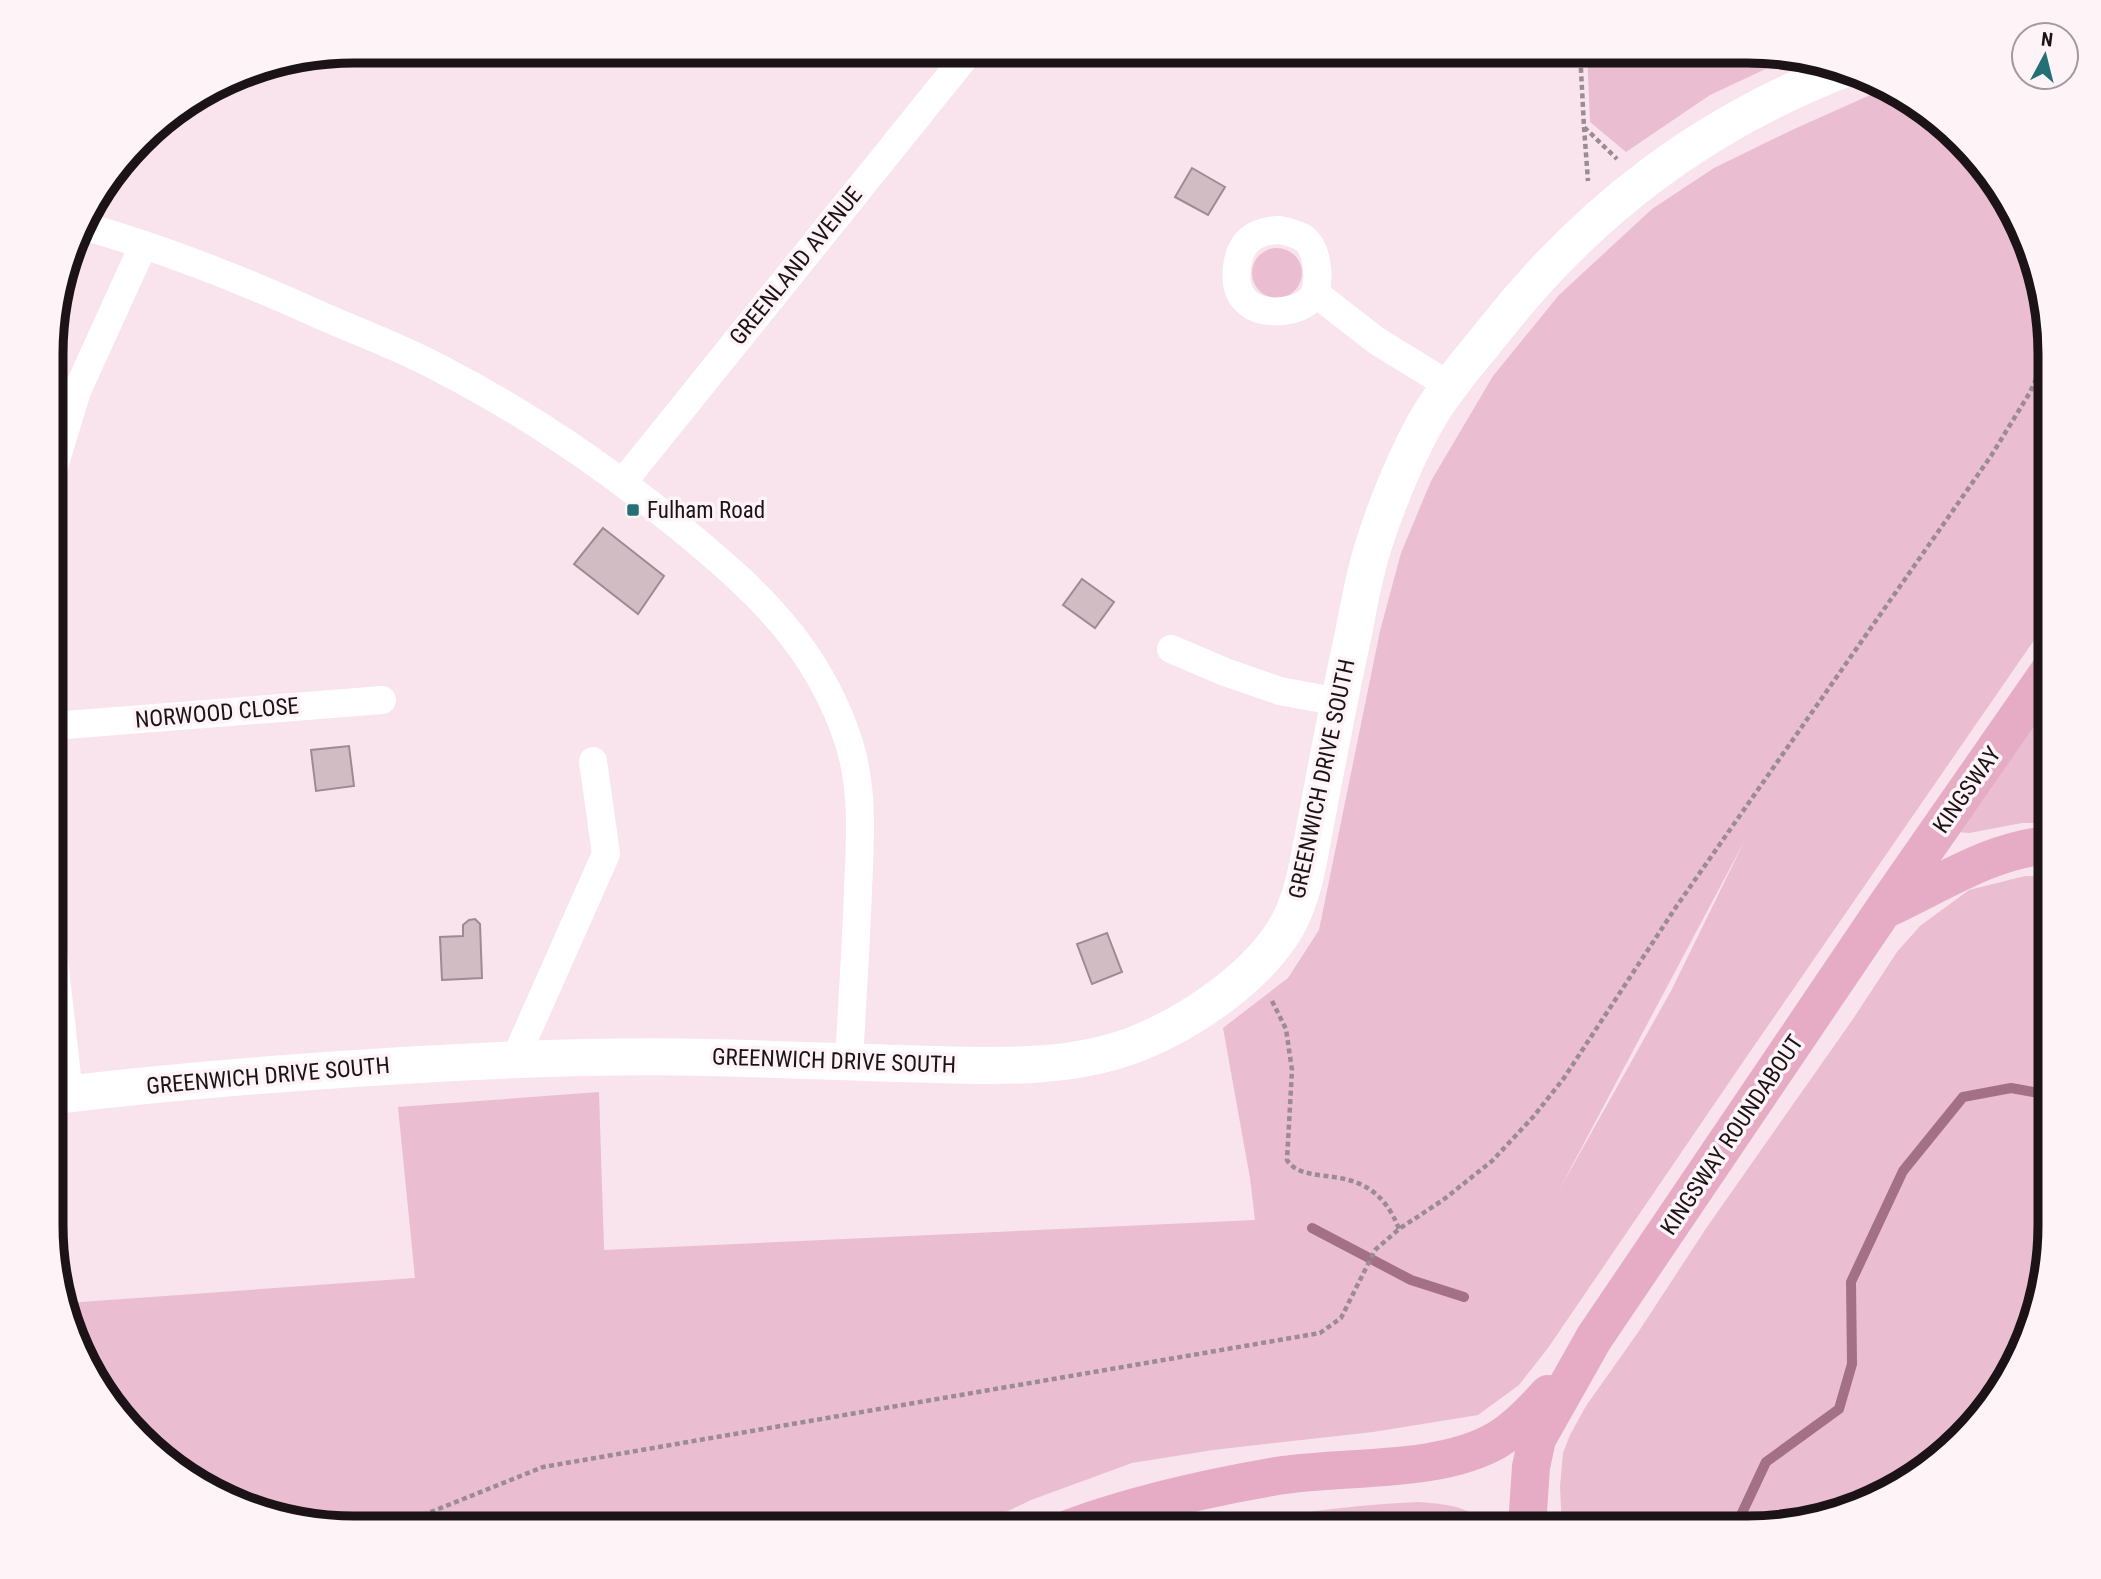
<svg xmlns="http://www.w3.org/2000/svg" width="2101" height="1579" font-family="'Roboto Condensed',sans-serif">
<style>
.green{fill:#ebbdd0;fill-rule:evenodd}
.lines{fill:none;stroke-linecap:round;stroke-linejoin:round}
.stream{stroke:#a47086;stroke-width:10}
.building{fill:#d2bcc4;stroke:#9e8a91;stroke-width:2}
.path{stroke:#9b8b92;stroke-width:4.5;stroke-dasharray:5 3.5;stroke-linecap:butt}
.minor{stroke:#fff;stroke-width:28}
.tertiary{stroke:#fff;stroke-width:37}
.trunk{stroke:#e6acc6;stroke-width:38}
.poi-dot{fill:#257076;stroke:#fef4f8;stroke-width:2.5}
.labels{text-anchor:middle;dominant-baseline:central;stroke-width:7;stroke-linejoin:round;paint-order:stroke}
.street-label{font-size:23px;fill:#1b1316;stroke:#fef4f8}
.poi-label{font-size:23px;fill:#1b1316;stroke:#fef4f8;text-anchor:start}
.rim{fill:none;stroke:#1b1316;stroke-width:9}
</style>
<rect width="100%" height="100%" fill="#f9e3ec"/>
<path class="green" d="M1587,51H1767L1791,57L1710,95L1626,152L1590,122Z
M1886,88L1947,126L2019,220L2050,353V617L1745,1059L1548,1348L1519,1385L1478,1415L1373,1432L1213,1450L1132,1463L1031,1500L973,1528H334L238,1505L154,1453L82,1360L67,1303L415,1278L398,1107L599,1092L604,1250L1255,1220L1250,1178L1223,1028L1288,978L1319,930L1380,631L1401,553L1431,481L1493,376L1559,295L1652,209L1714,168L1792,130ZM1745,840L1671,991L1558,1192Z
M1252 273a25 25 0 1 1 50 0a25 25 0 1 1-50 0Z
M2050,699V823H2022L1969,833L1958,832Z
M2025,876L2050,877V1246L2027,1342L1975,1425L1881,1497L1747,1528H1562L1560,1487L1563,1453L1570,1435L1586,1406L1639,1331L1707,1227L1853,1019L1897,952L1920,926L1969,890Z
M1418,1502C1442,1504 1473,1505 1487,1528H1217C1283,1514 1351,1505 1418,1502Z"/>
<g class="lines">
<path class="stream" d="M1312,1228L1411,1280L1464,1297
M1735,1528L1766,1462L1839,1409L1852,1364L1851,1282L1903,1171L1963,1097L2011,1088L2050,1095"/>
</g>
<path class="building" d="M1192,168L1225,187L1208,215L1175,197Z
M603,528L664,576L638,614L574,564Z
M1082,579L1114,602L1095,628L1063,605Z
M349,746L354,786L316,791L311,750Z
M475,919L480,924L482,978L442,980L440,937L463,936V925L469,920Z
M1107,933L1122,972L1092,984L1077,944Z"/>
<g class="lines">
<path class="path" d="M1580,51L1584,127L1617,159
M1584,127L1588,181
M1272,1001L1286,1029L1292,1070L1287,1160C1307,1191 1370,1154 1399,1229
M391,1528L543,1467L1320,1333L1341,1318L1375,1250L1399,1229L1443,1200L1492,1161L1534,1116L1564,1078L1676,907L1991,456L2029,394L2050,350"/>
<path class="minor" d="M83,226C165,249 245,281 322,316C361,333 402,348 439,368C525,412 604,466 678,526C755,589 818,646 849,743C864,790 860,842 858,890C856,947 852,1004 849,1062
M1280,230C1288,232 1298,234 1305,239C1318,249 1322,287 1311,299C1294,316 1251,317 1240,293C1236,285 1236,276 1237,267C1240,241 1255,231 1280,230Z
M1315,293L1377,341L1450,386
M53,470L77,391L143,246
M623,482L970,51
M1171,649L1225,672L1280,691L1339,702
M53,726L382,700
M52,941L69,1094
M515,1059L606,854L593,761"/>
<path class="tertiary" d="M52,1096C166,1082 280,1073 395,1066C490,1060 585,1056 680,1057C759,1058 839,1062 918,1064C991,1066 1071,1071 1141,1042C1194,1020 1258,976 1287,926C1306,892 1310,849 1318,811C1329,753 1340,694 1353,636C1359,605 1364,574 1374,544C1387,503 1409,449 1431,413C1449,383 1474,356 1496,328C1590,209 1703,124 1844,69"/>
<path class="trunk" d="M1886,909C1939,885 1991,849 2050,845
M1070,1528C1136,1504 1207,1488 1277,1476C1343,1465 1439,1474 1497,1440C1517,1428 1533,1411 1548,1394
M1531,1528L1528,1511L1531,1467L1537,1439L1594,1338L1884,909L2050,670"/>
</g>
<rect class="poi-dot" x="626" y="503" width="14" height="14" rx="3.5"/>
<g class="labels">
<g class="street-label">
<text transform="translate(796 266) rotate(-51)">GREENLAND AVENUE</text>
<text transform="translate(217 713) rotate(-5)">NORWOOD CLOSE</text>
<text transform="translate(1322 779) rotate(-78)">GREENWICH DRIVE SOUTH</text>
<text transform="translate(1967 790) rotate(-55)">KINGSWAY</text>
<text transform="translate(834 1061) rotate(2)">GREENWICH DRIVE SOUTH</text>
<text transform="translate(268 1076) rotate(-5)">GREENWICH DRIVE SOUTH</text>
<text transform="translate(1732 1135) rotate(-56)">KINGSWAY ROUNDABOUT</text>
</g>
<g class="poi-label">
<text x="647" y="510">Fulham Road</text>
</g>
</g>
<path d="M0 0H2101V1579H0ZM354 63H1747A291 291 0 0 1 2038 354V1225A291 291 0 0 1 1747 1516H354A291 291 0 0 1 63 1225V354A291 291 0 0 1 354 63Z" fill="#fef4f8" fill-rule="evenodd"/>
<path class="rim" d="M354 63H1747A291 291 0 0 1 2038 354V1225A291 291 0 0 1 1747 1516H354A291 291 0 0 1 63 1225V354A291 291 0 0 1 354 63Z"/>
<g transform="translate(2045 56) rotate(7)"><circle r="33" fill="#fef4f8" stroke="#a39a9e" stroke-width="2"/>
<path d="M0-5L12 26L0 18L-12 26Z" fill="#257076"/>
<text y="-10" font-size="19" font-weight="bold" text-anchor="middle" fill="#1b1316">N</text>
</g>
</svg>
